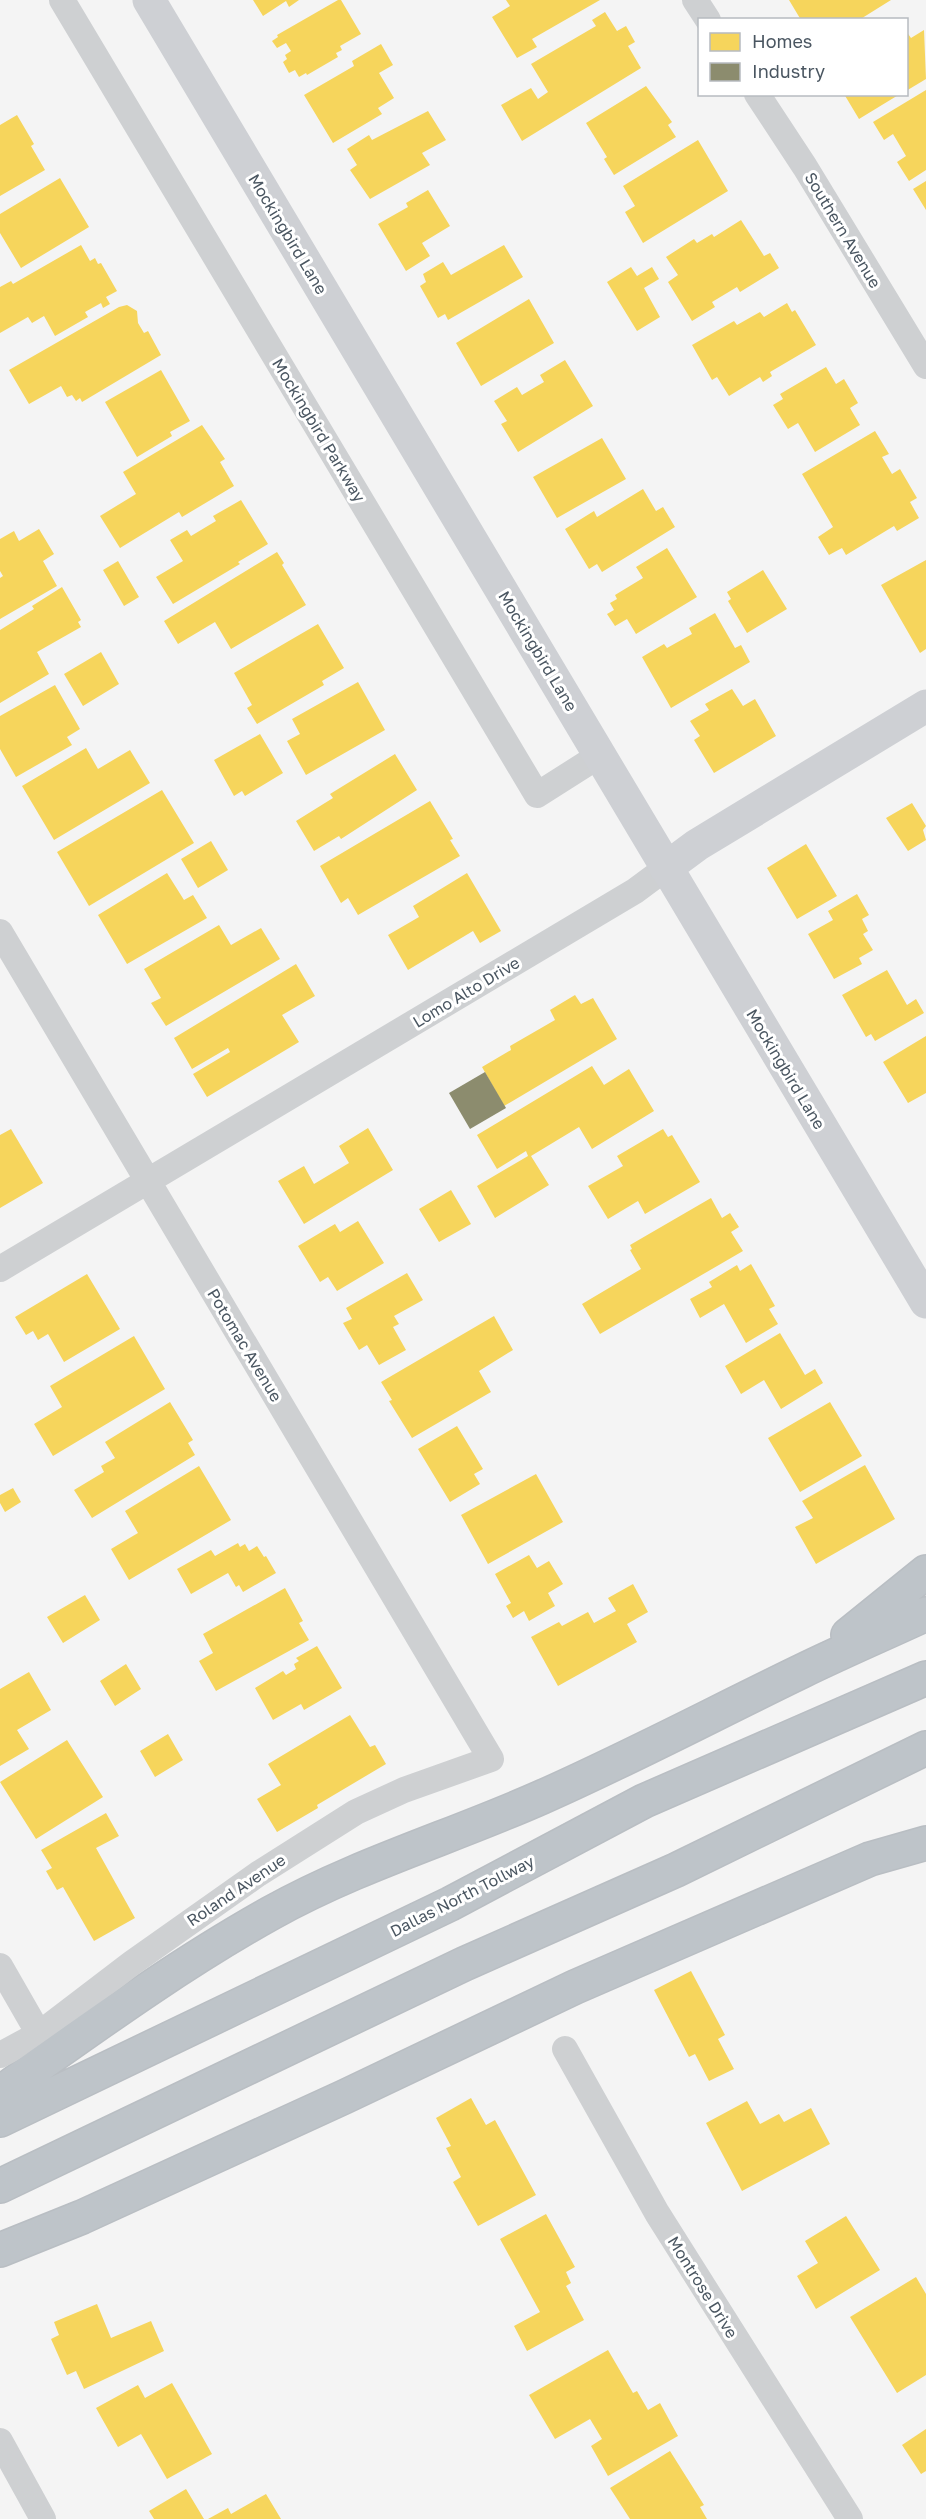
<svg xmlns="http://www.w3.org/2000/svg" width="926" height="2519" font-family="'Golos Text',sans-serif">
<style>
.homes{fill:#f6d55c}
.industry{fill:#8c8c6e}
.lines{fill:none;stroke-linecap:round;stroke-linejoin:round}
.highway-casing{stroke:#b9bec3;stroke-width:36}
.street{stroke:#ced0d2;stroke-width:26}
.secondary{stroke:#ced0d4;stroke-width:33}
.highway{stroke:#bec4c9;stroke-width:33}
.labels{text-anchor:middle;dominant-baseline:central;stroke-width:6;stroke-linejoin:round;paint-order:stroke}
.street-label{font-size:16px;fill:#4a5661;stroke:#fff}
</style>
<rect width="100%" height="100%" fill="#f4f4f4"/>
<path class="homes" d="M253,0H299L289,7L286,1L263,16Z
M338,0H341L361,34L340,46L342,50L336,53L338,57L307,75L306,73L299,77L295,70L289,73L283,62L287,59L285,55L291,51L286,43L277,48L272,41L278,37L277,35Z
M506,0H600L532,39L537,47L517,58L492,17L510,6Z
M789,0H891L859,20H801Z
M605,12L617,31L626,26L635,42L628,46L641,68L522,141L501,105L531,88L538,99L548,92L531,64L596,26L592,20Z
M924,30L926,79L906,91V31L911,38Z
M381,44L393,65L379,73L394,98L378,108L382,114L333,143L304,95L354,66L352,61Z
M646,86L672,122L668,125L676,137L614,175L604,159L607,157L586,123Z
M926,90V170L909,181L897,162L906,156L893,134L884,140L873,122Z
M844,94H900L859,119Z
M428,111L446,140L422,153L430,165L370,199L350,170L357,165L347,149L369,135L372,140Z
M17,115L34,144L31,146L45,170L0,196V125Z
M698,140L728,191L643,243L625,212L635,206L623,186Z
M60,178L89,227L21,268L0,233V214Z
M926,181V210L913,189Z
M428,190L450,226L422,243L430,256L406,271L378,224L408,207L406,203Z
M741,220L764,256L770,253L779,268L740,292L737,287L712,302L715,307L692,321L668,282L678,275L666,257L694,239L697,243L712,234L714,237Z
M81,245L90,261L95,258L98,264L101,263L117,291L106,297L110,304L103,308L101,303L85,312L88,317L55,336L44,316L32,323L28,317L0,333V287L11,281L13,284Z
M504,245L523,277L448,320L445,314L438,318L420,286L426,282L423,274L443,262L451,275Z
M631,267L637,276L652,267L659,279L644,288L660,317L637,331L607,282Z
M529,299L554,343L481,386L456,343Z
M787,303L792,312L795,310L816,345L770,372L772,376L763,382L760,377L729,396L717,377L712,380L692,345L734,321L737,325L760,312L764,317Z
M127,305L137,311L138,323L144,333L148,331L161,355L82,402L80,398L76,401L72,395L67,397L61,386L29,404L9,370L119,307Z
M565,360L593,406L518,452L501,424L507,421L494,401L517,387L522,395L544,382L540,375Z
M826,367L836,384L844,379L858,403L850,408L860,425L815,452L798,423L788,429L773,405L783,399L780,394Z
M161,370L190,421L170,432L172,436L137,457L105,402Z
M202,425L225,459L220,462L234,486L182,517L179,512L120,548L100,516L136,494L123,472Z
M875,431L889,454L882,457L892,474L900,469L917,498L910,502L919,518L897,531L894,526L846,555L842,548L829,555L818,537L833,527L802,474Z
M602,438L626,479L557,518L533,477Z
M643,489L656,511L663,507L675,527L602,572L597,564L589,569L565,529L594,511L597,517Z
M241,500L268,544L238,562L240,564L173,604L156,577L183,561L170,540L187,530L191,536L216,521L213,516Z
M39,529L54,554L43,561L57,586L0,619V578L3,576L0,571V539L14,531L19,541Z
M667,548L697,597L636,634L627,619L615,626L607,614L614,610L610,603L617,599L615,595L643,578L636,567Z
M277,552L284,563L282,565L306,605L231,649L215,622L178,644L164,621Z
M926,560V649L920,653L881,585Z
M118,561L139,597L124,606L103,570Z
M763,570L787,609L747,633L728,601L731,599L727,592Z
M62,587L81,620L78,622L81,627L37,652L49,674L0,703V630L34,609L32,606Z
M715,613L735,648L741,645L750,662L671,708L642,657L664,644L667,648L692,634L689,628Z
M318,624L344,668L322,681L324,685L257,724L247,708L252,705L234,673Z
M101,652L119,684L83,706L64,674Z
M358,682L385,730L306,775L287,741L300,734L292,719Z
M55,685L80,729L67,737L72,745L16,777L0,749V716Z
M732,689L743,706L755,699L776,736L714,773L694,740L700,736L690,721L709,710L705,704Z
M260,734L283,773L245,796L242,791L234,796L214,760Z
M86,748L98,769L130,750L150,783L54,840L22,786Z
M395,754L417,790L341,839L339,836L314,851L296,821L333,798L330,794Z
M162,790L194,843L89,906L57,852Z
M430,801L453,839L450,840L460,856L358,915L348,898L341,903L320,866Z
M912,803L926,826L923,830L926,840L908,851L886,818Z
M211,841L228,870L198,888L181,859Z
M806,844L837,896L797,919L767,868Z
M167,873L184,900L193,895L207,918L127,964L98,915Z
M467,873L501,931L480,943L473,931L408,970L388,935L419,917L413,906Z
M857,894L869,915L862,919L868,931L863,934L873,950L859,958L862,964L834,979L808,934L833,920L828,911Z
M219,925L231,945L261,928L280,959L166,1026L151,1003L161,998L144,969Z
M296,964L315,996L282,1015L299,1042L207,1097L193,1074L230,1052L228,1048L192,1069L174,1038Z
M887,970L907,1005L916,999L924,1013L875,1041L871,1034L866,1037L842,995Z
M575,995L581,1004L593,998L617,1039L504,1106L482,1067L511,1050L510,1046L555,1020L550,1010Z
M926,1036V1093L908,1103L883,1062Z
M592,1066L604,1085L629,1069L654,1111L592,1149L579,1127L531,1156L549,1185L495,1218L477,1186L528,1156L526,1151L497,1169L477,1135Z
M368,1128L393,1170L304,1224L278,1181L304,1166L314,1184L349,1163L339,1146Z
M11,1129L43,1183L0,1208V1135Z
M663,1129L668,1137L672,1135L700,1182L645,1214L638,1201L608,1219L588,1186L623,1166L617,1156Z
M451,1190L471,1224L439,1242L419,1209Z
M711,1198L722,1218L730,1213L739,1227L731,1232L743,1251L600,1334L582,1304L641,1269L630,1250L632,1249L630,1245Z
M358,1221L384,1263L337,1291L328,1277L320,1282L298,1246L335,1224L340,1232Z
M751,1264L775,1306L769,1309L778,1324L746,1343L724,1304L700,1318L690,1299L712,1287L709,1282L737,1265L740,1271Z
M407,1273L423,1300L394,1316L399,1324L393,1327L406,1350L379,1365L367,1345L359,1350L343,1323L352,1319L346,1308Z
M87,1274L120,1329L64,1362L48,1334L38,1340L33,1331L26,1335L15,1317Z
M494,1316L513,1350L479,1371L491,1392L412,1438L389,1401L392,1400L381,1382Z
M780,1333L805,1375L815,1369L823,1383L781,1409L764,1380L741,1394L725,1366Z
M134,1336L165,1389L53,1456L34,1424L62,1407L50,1386Z
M170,1402L193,1440L188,1443L195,1455L92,1518L74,1490L104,1472L101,1466L115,1458L105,1442Z
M830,1402L862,1456L800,1492L768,1438Z
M457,1426L483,1469L474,1474L480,1484L450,1502L418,1449Z
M865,1465L895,1519L816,1564L795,1527L813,1518L802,1501Z
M199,1466L231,1520L129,1580L111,1549L138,1533L125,1511Z
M536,1474L563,1522L488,1564L461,1515Z
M13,1488L21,1502L5,1512L0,1503V1495Z
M238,1543L240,1547L245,1544L249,1551L257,1546L264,1557L266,1556L276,1573L243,1592L239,1585L236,1587L228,1573L191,1594L177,1569L211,1550L215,1556Z
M529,1555L537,1568L549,1561L563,1584L548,1593L555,1606L529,1621L524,1611L513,1618L506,1606L511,1603L495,1574Z
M633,1584L648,1612L627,1624L637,1642L558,1686L531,1637L559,1622L562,1626L588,1612L594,1623L616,1611L608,1598Z
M285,1588L303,1621L299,1623L309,1640L216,1691L199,1661L213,1653L203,1634Z
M85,1595L100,1620L63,1643L47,1617Z
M317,1646L342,1688L304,1710L301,1704L273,1720L255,1688L283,1671L286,1675L296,1669L294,1664L299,1661L296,1658Z
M126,1664L141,1689L115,1706L100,1681Z
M29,1672L51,1710L17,1730L29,1749L0,1766V1689Z
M350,1715L370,1747L375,1745L386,1764L317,1805L318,1808L277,1832L257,1799L281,1785L268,1764Z
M168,1734L183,1760L155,1777L140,1751Z
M67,1740L103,1797L36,1839L0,1782Z
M106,1813L119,1836L96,1848L135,1918L94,1941L63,1887L57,1890L46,1871L52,1868L41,1850Z
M691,1971L725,2035L718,2039L734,2069L709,2081L695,2054L689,2057L654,1990Z
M471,2098L486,2125L495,2120L536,2195L478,2226L453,2182L461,2177L446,2148L451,2146L436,2118Z
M747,2101L760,2124L779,2114L784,2122L811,2108L830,2144L742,2191L706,2123Z
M546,2214L575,2267L566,2272L571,2283L566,2286L584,2320L527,2351L514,2326L540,2312L500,2239Z
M846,2216L880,2270L816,2309L797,2276L818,2263L805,2241Z
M916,2277L926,2294V2375L897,2393L850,2317Z
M97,2304L111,2338L151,2321L164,2351L84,2389L76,2371L67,2375L51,2339L59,2335L54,2322Z
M608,2350L633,2393L637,2391L648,2410L660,2403L678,2436L608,2476L591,2446L602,2439L590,2419L555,2439L529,2395Z
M172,2383L212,2454L167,2479L141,2434L118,2447L96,2408L138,2385L145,2398Z
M926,2429V2471L921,2474L902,2445Z
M670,2451L704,2505L700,2507L707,2519H630L610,2488Z
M186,2489L204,2519H154L149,2511Z
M266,2494L281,2519H208L228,2508L231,2514Z"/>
<path class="industry" d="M485,1072L506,1108L470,1129L449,1093Z"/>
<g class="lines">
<defs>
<path id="highway" d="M848,1635L926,1572
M0,2093C89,2030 176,1966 271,1913C357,1865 452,1837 542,1797C630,1758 715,1713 802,1671C843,1651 885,1633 926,1614
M0,2120L450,1904L644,1801L926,1678
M0,2186L464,1964L676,1870L926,1748
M0,2250L82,2217L344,2097L575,1987L870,1859L926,1843"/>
</defs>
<use href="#highway" class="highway-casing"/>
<path class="street" d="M62,0L537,795L600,755
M695,0L708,20
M757,94L805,167L926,366
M0,932L491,1759L404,1790L356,1812L258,1874L132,1963L39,2034L0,2055
M0,1269L635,891L666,868
M0,1966L39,2034
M565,2049L657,2213L850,2519
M0,2441L43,2519"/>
<path class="secondary" d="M149,0L926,1302
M666,868L697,845L926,706"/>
<use href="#highway" class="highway"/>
</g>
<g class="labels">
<g class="street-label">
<text transform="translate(843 230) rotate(59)">Southern Avenue</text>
<text transform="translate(288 234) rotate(59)">Mockingbird Lane</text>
<text transform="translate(319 430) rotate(59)">Mockingbird Parkway</text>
<text transform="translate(538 651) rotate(59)">Mockingbird Lane</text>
<text transform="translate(466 992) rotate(-31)">Lomo Alto Drive</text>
<text transform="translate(786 1069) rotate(59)">Mockingbird Lane</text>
<text transform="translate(245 1345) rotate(59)">Potomac Avenue</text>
<text transform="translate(236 1890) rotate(-34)">Roland Avenue</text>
<text transform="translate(462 1896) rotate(-27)">Dallas North Tollway</text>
<text transform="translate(703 2287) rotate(58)">Montrose Drive</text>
</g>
</g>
<rect x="698" y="18" width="210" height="78" fill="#ffffff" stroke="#b7bbc0" stroke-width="1.5"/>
<rect x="710" y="33" width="30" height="18" fill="#f6d55c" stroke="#b7bbc0" stroke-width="1.5"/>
<text x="752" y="48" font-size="18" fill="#4a5661">Homes</text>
<rect x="710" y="63" width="30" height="18" fill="#8c8c6e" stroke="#b7bbc0" stroke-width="1.5"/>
<text x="752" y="78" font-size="18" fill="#4a5661">Industry</text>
</svg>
